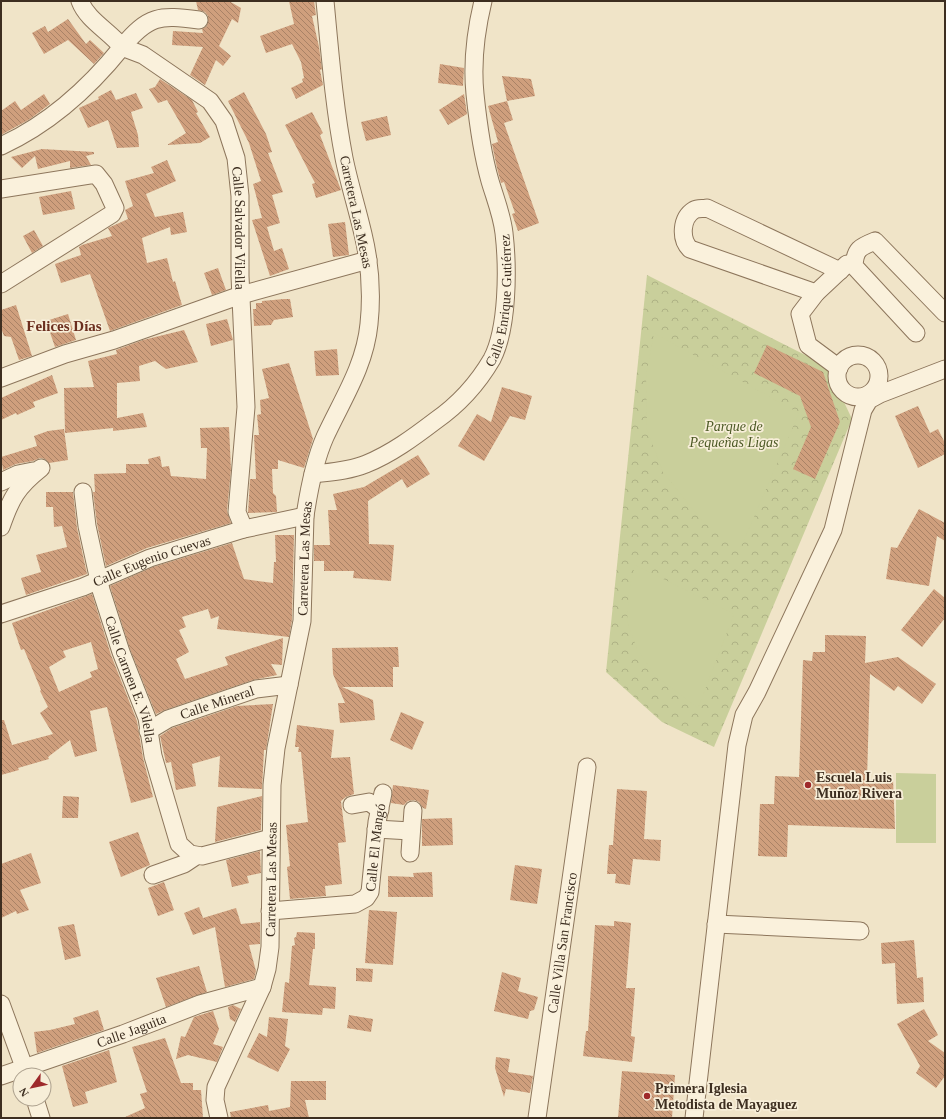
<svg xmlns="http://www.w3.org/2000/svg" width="946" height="1119" font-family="Georgia,serif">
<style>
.forest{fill:url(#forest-crowns)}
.garden{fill:#c9cf9b}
.building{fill:url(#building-back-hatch);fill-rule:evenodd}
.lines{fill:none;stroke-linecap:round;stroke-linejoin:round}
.minor-casing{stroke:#8d765c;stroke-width:19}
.minor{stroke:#faf1dc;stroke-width:17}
.poi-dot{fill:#9e2a2b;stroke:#f7eed8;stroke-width:1.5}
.labels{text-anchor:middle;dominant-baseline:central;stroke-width:3.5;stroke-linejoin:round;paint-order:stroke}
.street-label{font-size:14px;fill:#3d2e20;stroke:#f7eed8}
.park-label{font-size:14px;font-style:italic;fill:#4d5a26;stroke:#f7eed8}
.poi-label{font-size:14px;font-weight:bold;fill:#3d2e20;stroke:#f7eed8;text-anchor:start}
.neighbourhood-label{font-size:15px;font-weight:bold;fill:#6b2e1e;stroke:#f7eed8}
</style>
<defs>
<pattern id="forest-crowns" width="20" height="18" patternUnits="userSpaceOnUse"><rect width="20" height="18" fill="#c9cf9b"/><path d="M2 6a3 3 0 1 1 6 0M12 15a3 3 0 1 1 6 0" fill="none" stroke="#aeb285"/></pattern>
<pattern id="building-back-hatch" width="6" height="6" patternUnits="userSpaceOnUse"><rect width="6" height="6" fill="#cf9f7d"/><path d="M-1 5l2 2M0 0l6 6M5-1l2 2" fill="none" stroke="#a98266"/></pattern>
</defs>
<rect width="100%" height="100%" fill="#f0e4c8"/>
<path class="forest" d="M647,275L827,366L852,419L714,747L662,722L606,672Z"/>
<path class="garden" d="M654,333L799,413L741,547L702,521L663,472L647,430L646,376Z
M635,565L734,614L698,708L656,676L638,651L627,622L629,590Z
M896,773L936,774V843H896Z"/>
<path class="building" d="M196,1H229L241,8L238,23L232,19L219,46L231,56L223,66L216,60L205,85L190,75L203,47L172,45L173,31L203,33L202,29L207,26L208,16L205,12L198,10Z
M289,1H314L316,15L312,16L319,47L322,69L320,70L323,85L296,99L291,88L303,82L302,79L304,78L301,62L292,44L266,53L260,36L294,24Z
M68,19L86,44L90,40L104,53L94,64L68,40L44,54L32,33L45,26L48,32Z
M440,64L464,68L463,86L438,83Z
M502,76L531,79L535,96L507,101Z
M160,79L192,100L198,112L196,113L210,137L200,143L167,145L186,133L167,100L158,103L149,89L155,87Z
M111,90L116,100L136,93L143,108L131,112L138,135L139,147L117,148L108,120L88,128L79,108L99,99L98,97Z
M244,92L266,134L272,152L268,153L283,192L272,195L280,223L267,227L274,251L282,248L289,269L270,276L252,220L262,218L253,184L261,181L249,143L228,101Z
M44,94L50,104L30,119L1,135V111L15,101L21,110Z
M464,94L467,114L448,125L439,110Z
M507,101L513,120L504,123L539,223L518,231L512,214L515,213L504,182L501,183L497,168L492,144L498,142L488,106Z
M312,112L323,133L320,135L341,190L316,198L312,184L315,183L285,125Z
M387,116L391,135L366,141L361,122Z
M42,149L94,152V154L86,156L91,165L70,168V161L38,169L35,156L22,168L11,157Z
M167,160L176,181L146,194L155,217L183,212L187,232L171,235L170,227L142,238L147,263L167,258L173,282L175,281L182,305L110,331L90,274L61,283L55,264L81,255L79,247L82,245L112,236L108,228L128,219L125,210L133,206L125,181L154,173L151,167Z
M71,191L75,209L43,215L39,197Z
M345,222L349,255L333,257L328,224Z
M34,230L43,246L32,253L23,236Z
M218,268L226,290L212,295L204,273Z
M284,299H290L293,317L274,320L271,325L254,326L253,309H256V303H262V301Z
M16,305L32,356L19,360L11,337L4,336L1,328V310Z
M68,314L76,340L55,347L46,321Z
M227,319L233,340L211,346L206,324Z
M184,330L198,362L166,369L155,361L139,366L140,381L117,383V418L143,413L147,427L113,431V428L65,433L64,388L94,387L88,361L117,354L116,350L143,340Z
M767,345L823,372L840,422L815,479L793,469L811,427L800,396L754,373Z
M337,349L339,375L316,376L314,351Z
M289,363L313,439L304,468L278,460V469H272L273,493L276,496L277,512L248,513L250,479H256L254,435H259L257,415L261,414L260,400L269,398L262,369Z
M52,375L58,393L33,402L35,407L17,415L16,413L1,420V398Z
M502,387L532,396L525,420L510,416L484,461L458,446L477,414L491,422Z
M918,406L930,433L938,429L945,443V454L918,468L895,416Z
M229,427L231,469L227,511L231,523L147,548L106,566L97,524L93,492H95L94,474L126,473V464H149L148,459L160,456L162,467L169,466L171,476L206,479L207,448H201L200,428Z
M64,429L68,460L49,463L45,459L40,458L33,461L16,464L3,470L1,457L37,446L34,436L48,431Z
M418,455L430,474L407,488L402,479L368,501L369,544L394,545L391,581L353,578L354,571H324V561H314V545H330L328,510H337L333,494L364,487Z
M46,492H73L77,528L87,574L26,595L21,578L41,572L36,555L67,547L62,526L54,527L53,507H46Z
M919,509L945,523V541L937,536L929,586L886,579L891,547L897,548Z
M275,535H294L292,620L289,637L217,629L219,616L211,619L208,609L182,617L186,627L179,630L189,652L176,659L185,679L228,665L225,657L283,638L282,665L271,664L277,675L253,680L165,710L156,714L130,649L110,586L153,567L232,543L244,579L273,583L274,562H276Z
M934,589L945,598V618L922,647L901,630Z
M92,594L111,655L137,721L143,758L153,797L131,803L107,707L90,711L97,751L75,757L70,740L48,757L49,759L18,768L19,770L1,775V720H4L12,745L53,734L40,713L48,707L40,691L41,690L24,649L21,650L12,623ZM91,642L98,669L90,672L92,677L59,692L49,667L66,657L63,651Z
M825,635L866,636L865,663L898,657L936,684L922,704L898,686L894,691L870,674L867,780L893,779L895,829L788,825L787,857L758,856L760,804H774L775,776L799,777L803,660L812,661L813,652H825Z
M398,647L399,667H393V687H342L373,700L375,720L340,723L338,703H345L333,674L332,648Z
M273,704L266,750H264L262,789L218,787L220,756L192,764L196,786L176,790L171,762L166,763L160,736L172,728L237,706Z
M401,712L424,722L412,750L390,740Z
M297,725L334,730L331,758L350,757L354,794L346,797L341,801L346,842L338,843L342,884L325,886L326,896L290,899L287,867L290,866L286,825L308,822L301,752H298L299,747H295Z
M393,785L429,790L426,809L423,808L419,802L414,800L408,801L404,805L391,803Z
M617,789L647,791L644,839L661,840L660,861L633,859L630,885L615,883L616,874H607L609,845H613Z
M63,796L79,797L78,818H62Z
M262,796L261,830L215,842L217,807Z
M452,818L453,845L422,846V819Z
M138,832L150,865L121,877L109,842Z
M260,851L261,873L247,876L249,883L232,887L226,860Z
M31,853L41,883L20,890L29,910L17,914L16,911L1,918V864Z
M515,865L542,869L537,904L510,900Z
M432,872L433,897H388V876L414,877L413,873Z
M164,882L174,910L158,916L148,888Z
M199,907L203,918L236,908L241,924L260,922V944L249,945L256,971L254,979L225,987L215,927L193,935L184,913Z
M369,910L397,912L393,965L365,963Z
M614,921L631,923L626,988H635L631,1036L635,1037L632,1062L583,1056L586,1031H588L595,925L614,926Z
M74,924L81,956L65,960L58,927Z
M297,932L315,933V949H313L309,985L336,987L335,1009L323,1008L322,1015L282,1012L285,982L289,983L292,946L295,945L294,938L296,937Z
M914,940L917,978L923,977L924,1002L897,1004L895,963L882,964L881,943Z
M199,966L207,992L166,1007L156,978Z
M356,968L373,969L372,982L356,981Z
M502,972L521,978L518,991L538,997L534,1010L530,1011L528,1019L494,1011Z
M233,1005L241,1009L235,1022L230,1019L228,1007Z
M924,1009L938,1035L928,1041L945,1053V1076L936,1088L916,1073L920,1066L897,1024Z
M98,1010L104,1030L37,1053L34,1032L50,1030L75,1024L73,1018Z
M213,1011L219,1029L213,1044L223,1047L217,1062L188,1055L176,1059L181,1036L185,1037L194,1017Z
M349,1015L373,1019L371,1032L347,1028Z
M269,1017L288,1019L285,1046L290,1049L278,1072L247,1057L259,1033L267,1037Z
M165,1038L181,1083H193V1090H201L203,1118H123L145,1108L140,1094L147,1092L132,1047Z
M109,1050L117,1082L85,1092L88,1103L73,1107L62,1066Z
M496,1057L510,1059L508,1072L533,1076L530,1093L506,1089L504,1097L495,1068Z
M622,1071L675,1075L672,1118H618Z
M291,1081H326V1100H305L309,1118H231L230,1112L268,1105L269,1111L290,1107Z"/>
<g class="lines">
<defs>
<g id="minor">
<path d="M80,1C87,20 109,31 122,47C149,15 159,15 199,20"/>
<path id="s1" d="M1,146C49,124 89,88 122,47L143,55L210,101L224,121L236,158L240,196V276L246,407L237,512L244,529"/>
<path d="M1,189L96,174L104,184L115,208L112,214L1,284"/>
<path d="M816,293L690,249C680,239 681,218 694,210C698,208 703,209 707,208L840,271"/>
<path d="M916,333L854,266C855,249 860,247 875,241L945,313"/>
<circle cx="858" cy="376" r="21"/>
<path d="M839,368L808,345L800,314L816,293L847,264"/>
<path d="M1,378L65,354L114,340L241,295L368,260"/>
<path id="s2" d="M313,474C330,472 349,471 366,464C391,454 414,437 435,421C458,405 478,383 492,359C508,328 508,268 504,233C502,215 495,198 490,181C482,153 478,123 475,94C472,64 476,30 483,1"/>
<path d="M1,482L18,474L33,471"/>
<path id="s3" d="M83,492L87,526L101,590L121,652L147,718L153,756L179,844L190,854L202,856L271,838"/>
<path d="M1,527C11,498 17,487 41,468"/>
<path id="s4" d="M1,614L83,587L150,558L244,529L305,516"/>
<path id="s5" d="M148,731L168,719L256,689L289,685"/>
<path d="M352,805L369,802L380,810"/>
<path d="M376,829L411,831"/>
<path d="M410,853L413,810"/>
<path d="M153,875L184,864L196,856"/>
<path id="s6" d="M270,911L355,904L366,898L370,892L377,822L383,793"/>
<path d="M716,924L860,931"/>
<path d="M1,1004L27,1075"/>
<path id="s7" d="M1,1076L123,1034L200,1004L262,987"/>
<path d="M35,1099L41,1118"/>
<path id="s8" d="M219,1118L215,1100L216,1087L262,987L267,969L270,947L272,785L276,748L302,621L305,516C309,489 314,462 325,437C342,400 365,366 369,324C372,295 370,263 363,234C357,208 349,183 344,158C334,106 330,53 325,1"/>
<path id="s9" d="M537,1118L587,767"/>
<path d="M694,1118L737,745L744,715L757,692L833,530L863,410L869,400L880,394L945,369"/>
</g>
</defs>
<use href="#minor" class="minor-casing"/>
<use href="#minor" class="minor"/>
</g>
<g class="poi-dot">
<circle cx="808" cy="785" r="4"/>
<circle cx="647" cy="1096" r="4"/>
</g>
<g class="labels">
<g class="street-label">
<text transform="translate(356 212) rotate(78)">Carretera Las Mesas</text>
<text stroke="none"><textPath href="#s1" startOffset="395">Calle Salvador Vilella</textPath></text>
<text stroke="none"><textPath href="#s2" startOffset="280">Calle Enrique Gutiérrez</textPath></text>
<text stroke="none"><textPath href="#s8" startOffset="574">Carretera Las Mesas</textPath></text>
<text stroke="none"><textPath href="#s4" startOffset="160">Calle Eugenio Cuevas</textPath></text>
<text stroke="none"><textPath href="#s3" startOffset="194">Calle Carmen E. Vilella</textPath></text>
<text stroke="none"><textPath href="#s5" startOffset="75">Calle Mineral</textPath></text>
<text stroke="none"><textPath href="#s6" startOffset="150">Calle El Mangó</textPath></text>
<text stroke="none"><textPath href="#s8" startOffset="250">Carretera Las Mesas</textPath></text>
<text stroke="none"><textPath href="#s9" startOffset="177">Calle Villa San Francisco</textPath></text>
<text stroke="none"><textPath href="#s7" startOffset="138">Calle Jaguita</textPath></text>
</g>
<g class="park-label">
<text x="734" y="426">Parque de<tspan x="734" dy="16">Pequeñas Ligas</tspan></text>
</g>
<g class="poi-label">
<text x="816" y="777">Escuela Luis<tspan x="816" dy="16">Muñoz Rivera</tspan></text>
<text x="655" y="1088">Primera Iglesia<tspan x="655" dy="16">Metodista de Mayaguez</tspan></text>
</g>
<g class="neighbourhood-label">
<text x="64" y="326">Felices Días</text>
</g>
</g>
<rect width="946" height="1119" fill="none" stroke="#3d2e20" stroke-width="4"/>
<g transform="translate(32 1087) rotate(237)"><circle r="19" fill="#f7eed8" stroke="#ada18e"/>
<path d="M0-3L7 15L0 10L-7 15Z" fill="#9e2a2b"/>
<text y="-6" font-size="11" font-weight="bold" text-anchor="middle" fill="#3d2e20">N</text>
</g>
</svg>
